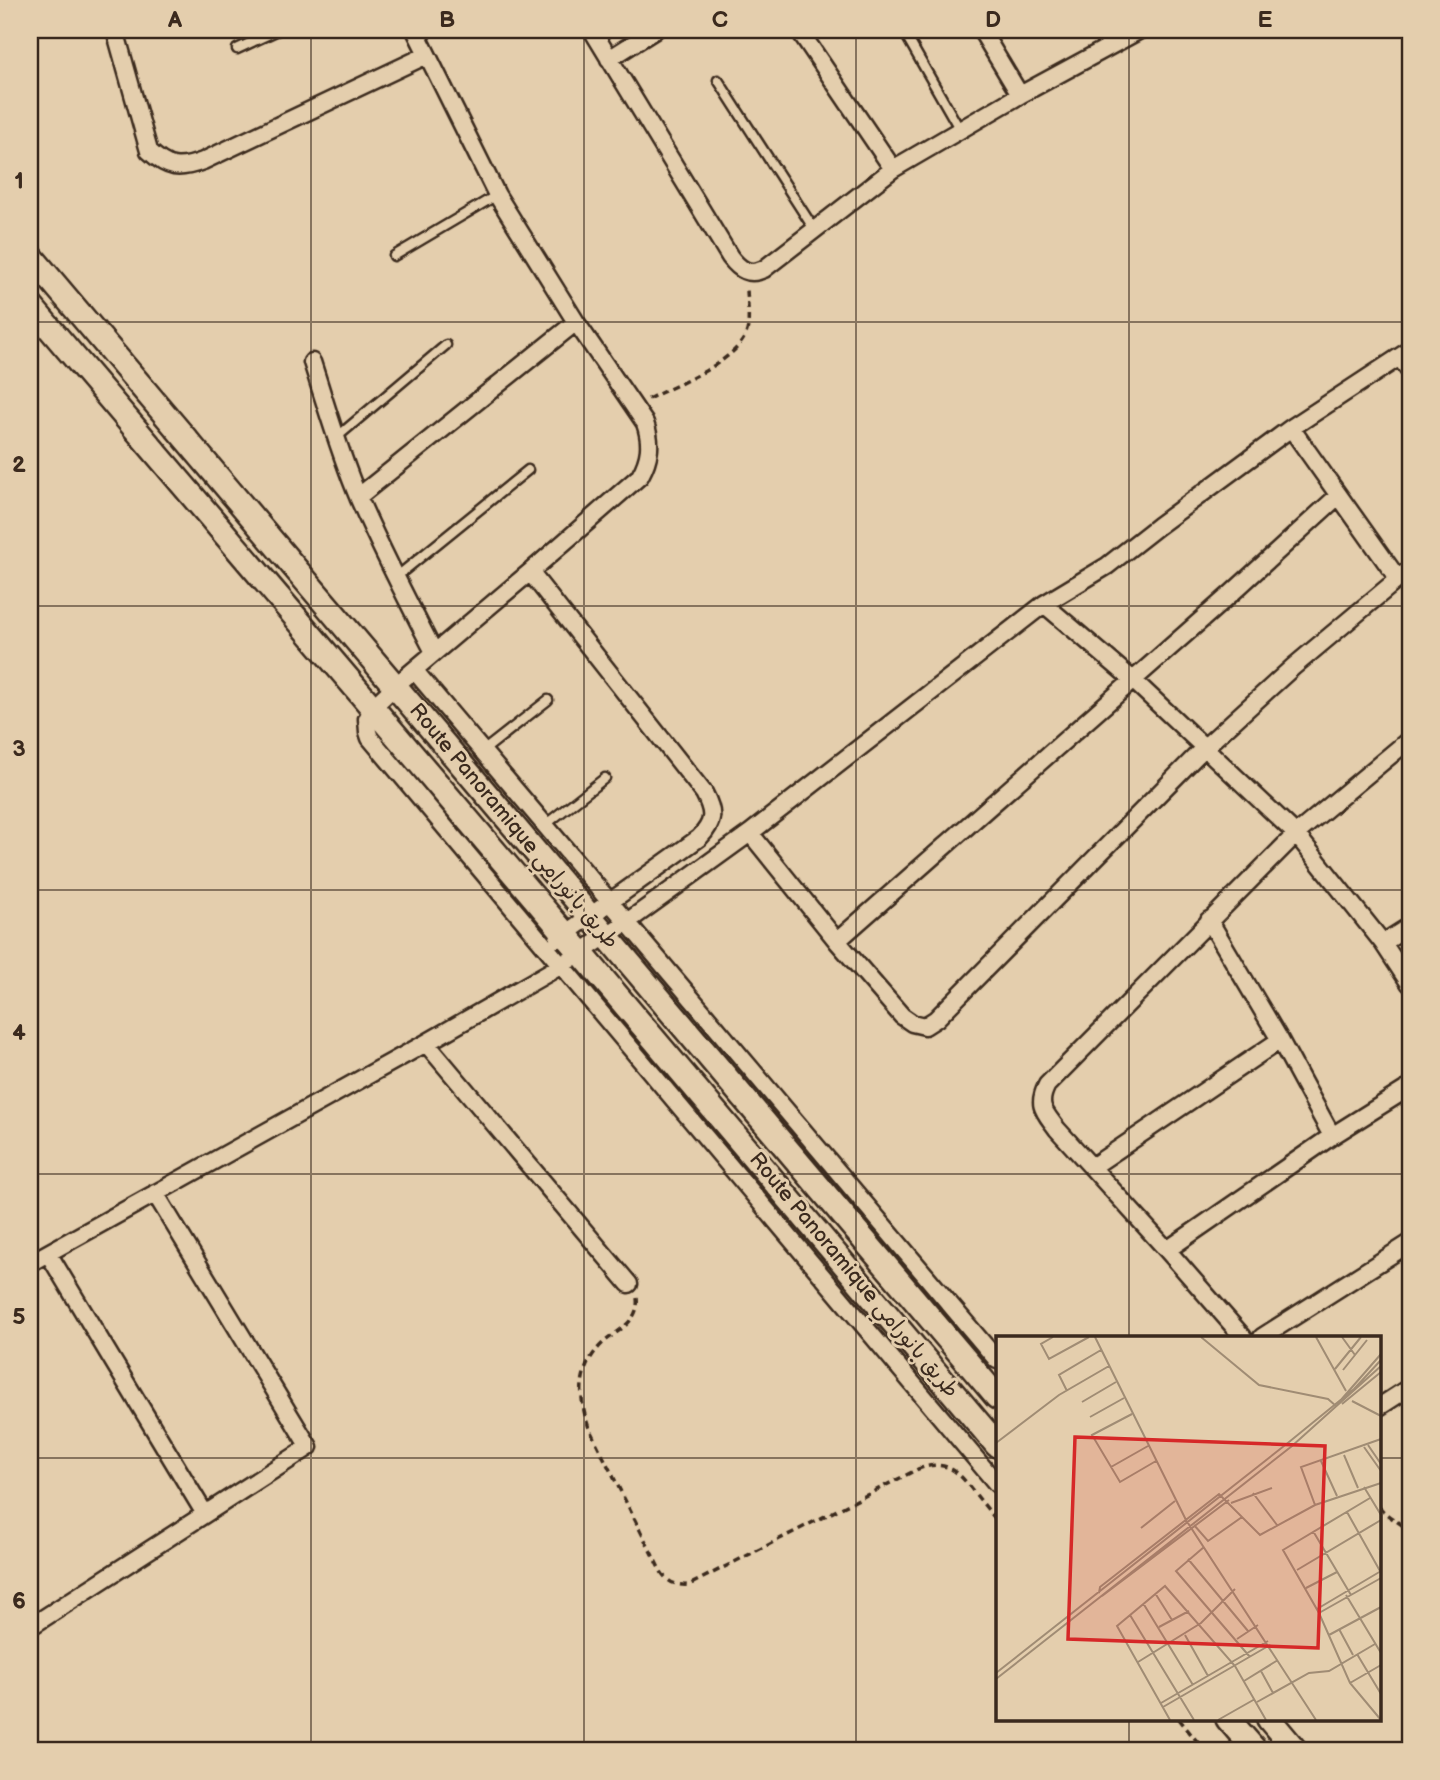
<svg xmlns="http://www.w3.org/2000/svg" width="1440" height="1780" font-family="'Balsamiq Sans','Playpen Sans Arabic',sans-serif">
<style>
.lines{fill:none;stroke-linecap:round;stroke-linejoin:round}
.lane-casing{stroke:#3b2a1e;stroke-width:13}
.street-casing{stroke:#3b2a1e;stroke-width:21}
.secondary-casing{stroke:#3b2a1e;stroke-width:28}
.path{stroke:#3b2a1e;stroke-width:3.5;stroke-dasharray:7 5;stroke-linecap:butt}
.lane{stroke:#e4cead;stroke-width:8}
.street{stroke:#e4cead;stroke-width:16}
.secondary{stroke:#e4cead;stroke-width:23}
.grid{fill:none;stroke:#3b2a1e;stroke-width:2;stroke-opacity:0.55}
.labels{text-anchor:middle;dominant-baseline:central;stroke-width:6;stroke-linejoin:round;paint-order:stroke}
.street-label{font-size:21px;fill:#3b2a1e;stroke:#e4cead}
.inset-road{fill:none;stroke:#a08c74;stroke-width:2}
.view{fill:#d62828;fill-opacity:0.15;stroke:#d62828;stroke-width:3.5}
.inset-edge{fill:none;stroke:#3b2a1e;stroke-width:3.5}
.neatline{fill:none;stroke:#3b2a1e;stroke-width:2.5}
.grid-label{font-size:23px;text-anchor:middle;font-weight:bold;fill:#3b2a1e}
</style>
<rect width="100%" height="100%" fill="#e4cead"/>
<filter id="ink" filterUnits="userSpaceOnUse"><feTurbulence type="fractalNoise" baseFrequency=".0143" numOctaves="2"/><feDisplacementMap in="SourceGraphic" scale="14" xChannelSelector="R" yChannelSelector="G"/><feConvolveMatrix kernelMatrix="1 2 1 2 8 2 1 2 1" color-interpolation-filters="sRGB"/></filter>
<g filter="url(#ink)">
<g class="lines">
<defs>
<path id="lane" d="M903,30L960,130
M237,49L278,30
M718,80L814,229
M394,256L497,195
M337,437L446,345
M395,578L528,470
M483,751L548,700
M545,825L605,778"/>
<path id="street" d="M115,30L149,151C168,169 179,170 203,161L427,55
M415,30L497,195L576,322L645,423C652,443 650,458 640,476L530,572L395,686L373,707L367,719L368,732L370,738L997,1484
M592,30L730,257C740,270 749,276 764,269L893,169L1020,95L1140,30
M799,30L893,169
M981,30L1020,95
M609,59L655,30
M1400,357L1410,372
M312,362C327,408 340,455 359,499C382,551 408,602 434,652
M1291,428L1398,579
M358,497L576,322
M530,572L704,793C714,812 715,822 699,838L558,939
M1044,604L1133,680L1296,834L1383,943L1410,984
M414,670L997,1360
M750,833L837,941L902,1016L912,1023L925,1026L936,1019L1205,747L1293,667L1410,569
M1209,920L1280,1040L1332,1136
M837,941L1233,592L1338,496
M1383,943L1410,926
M426,1043L629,1284
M1092,1167L1280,1040
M1167,1250L1332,1136L1410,1087
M48,1253L205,1514
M30,1263L426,1043L560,966L627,922L750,833L1044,604L1107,566L1158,526L1291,428L1410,350
M1243,1337L1167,1250L1057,1129C1045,1112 1036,1106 1047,1085L1296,834L1410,739
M1262,1337L1410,1243
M1379,1407L1410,1387
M30,1627L309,1447L155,1193"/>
<path id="secondary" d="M30,255L997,1397
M30,305L565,934L997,1445
M1228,1719L1255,1750
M1269,1719L1295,1750"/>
</defs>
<use href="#lane" class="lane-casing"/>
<use href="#street" class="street-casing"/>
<use href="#secondary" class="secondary-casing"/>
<path class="path" d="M648,399C675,385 738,362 747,331C750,320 747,299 747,287
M637,1298C640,1321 618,1330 603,1343C577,1368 578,1397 589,1428L660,1570C667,1582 675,1586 689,1585L918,1469C946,1459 957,1470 973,1491C981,1501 989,1511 997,1521
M1379,1506C1386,1517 1401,1522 1410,1532
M1179,1719L1204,1750"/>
<use href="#lane" class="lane"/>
<use href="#street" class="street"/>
<use href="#secondary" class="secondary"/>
</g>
</g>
<path class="grid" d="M311,30V1750M584,30V1750M856,30V1750M1129,30V1337M30,322H1410M30,606H1410M30,890H1410M30,1174H1410M30,1458H997M1379,1458H1410M1129,1719V1750"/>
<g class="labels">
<g class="street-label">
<text transform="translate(514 826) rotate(50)">Route Panoramique طريق بانورامي</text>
<text transform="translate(854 1275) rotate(50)">Route Panoramique طريق بانورامي</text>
</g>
</g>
<g transform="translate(996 1336)">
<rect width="385" height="385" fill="#e4cead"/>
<path class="inset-road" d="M57,1L45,8L53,23L93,1M99,1L190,184L320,384M205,1L263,49L332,63L340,70M320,1L350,55M346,1L359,19M339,33L365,1M347,34L371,4M71,55L63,39L105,14M344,65L385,18M356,65L385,80M86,66L120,46M346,68L385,36M136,78L96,99L124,146L160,125M94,81L128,62M0,107L63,59L113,30M372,109L385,128M368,111L385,135M348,119L362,152M325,125L341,160M115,131L152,110M368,151L385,179M257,157L281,189M374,162L287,214L323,277L354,347L385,384M235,167L276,152M319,169L305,131L385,103M351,176L384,235M198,189L212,205L246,181M145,192L179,165M317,195L355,259M208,211L180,235L254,321M192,223L252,295M301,234L385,184M310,252L341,236M103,257L104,251L223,158L264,199L319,169L385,147M159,257L176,284M350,259L385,317M106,260L233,164M147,267L197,349M321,273L385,235M323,277L385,242M134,279L198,384M163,291L193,275M343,293L357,319M189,299L212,340M333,299L385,271M241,303L262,289M361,318L385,358M142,326L205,287L239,253M265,335L277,357M0,337L293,106L358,53L385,24M0,343L296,110L385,30M248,345L282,324M354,347L385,329M261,366L313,337L333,335L379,308M165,367L272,305M167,371L274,309M174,384L121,290L169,250L239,330L270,384M222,384L259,363"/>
<path class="view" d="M79,101L329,110L322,312L72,303Z"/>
<rect width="385" height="385" class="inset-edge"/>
</g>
<rect width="1440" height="1780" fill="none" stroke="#e4cead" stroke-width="77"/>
<rect x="38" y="38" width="1364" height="1704" class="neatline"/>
<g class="grid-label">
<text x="175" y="27">A</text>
<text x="447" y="27">B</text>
<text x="720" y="27">C</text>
<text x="993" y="27">D</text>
<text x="1265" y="27">E</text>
<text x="19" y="188">1</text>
<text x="19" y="472">2</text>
<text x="19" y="756">3</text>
<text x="19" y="1040">4</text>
<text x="19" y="1324">5</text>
<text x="19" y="1608">6</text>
</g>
</svg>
